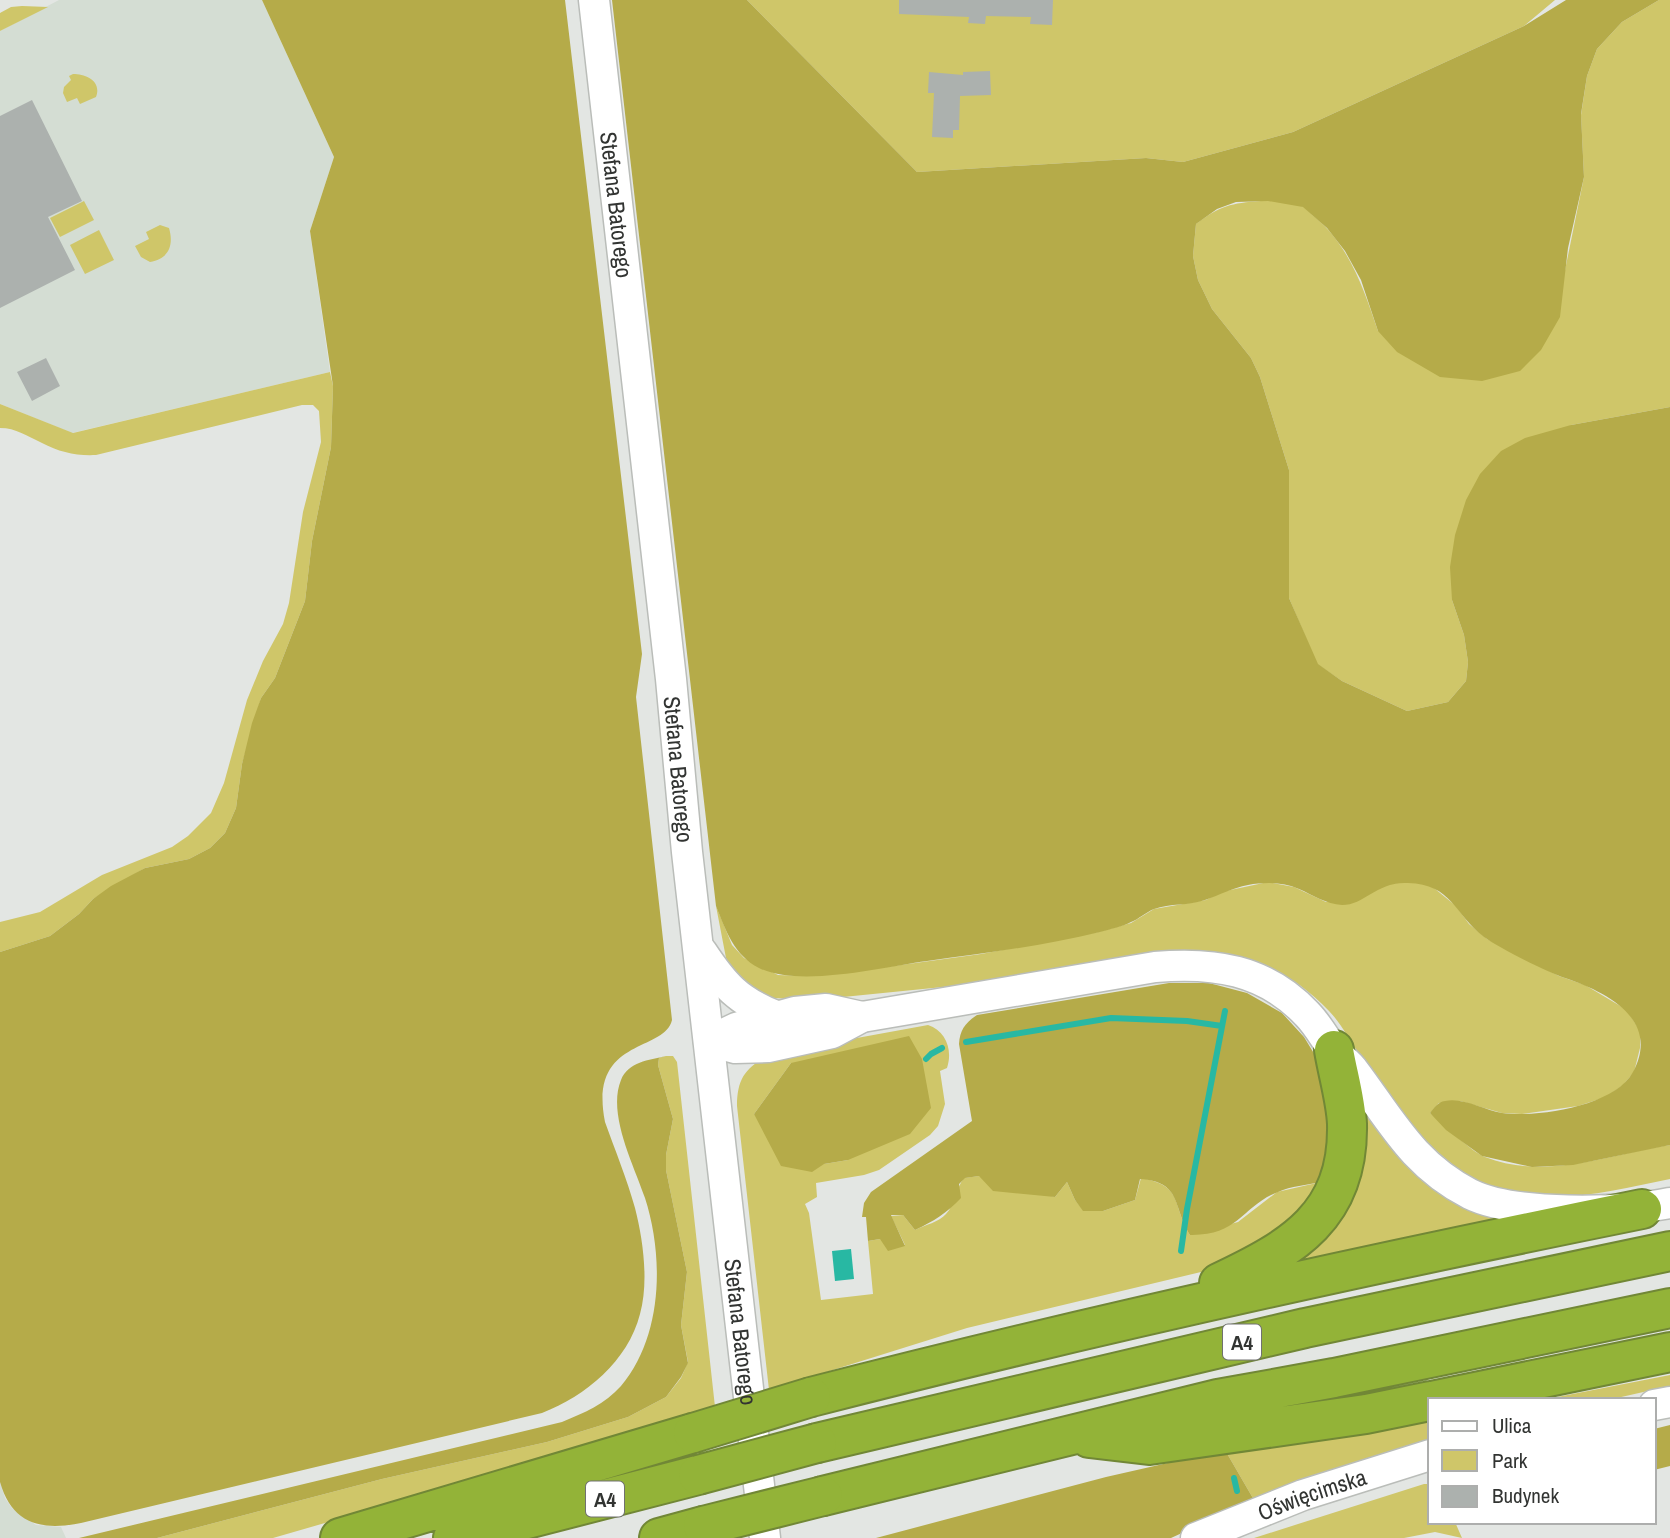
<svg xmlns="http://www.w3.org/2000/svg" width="1670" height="1538" font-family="'Archivo Narrow',sans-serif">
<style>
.built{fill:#d4ddd3}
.green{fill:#cfc669;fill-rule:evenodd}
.forest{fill:#b5ab49}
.water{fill:#28b8a3}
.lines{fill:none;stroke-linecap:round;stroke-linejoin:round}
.stream{stroke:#28b8a3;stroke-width:6}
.building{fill:#acb1ae}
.minor-casing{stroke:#babdb9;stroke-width:33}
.highway-casing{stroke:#718736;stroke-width:42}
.minor{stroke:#fff;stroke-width:30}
.highway{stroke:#93b338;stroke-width:38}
.highway-bridge-casing{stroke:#718736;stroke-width:42;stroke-linecap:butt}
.highway-bridge{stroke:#93b338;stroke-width:38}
.labels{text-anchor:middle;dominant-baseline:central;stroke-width:5;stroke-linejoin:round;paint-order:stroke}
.shield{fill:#fff;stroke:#707170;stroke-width:2}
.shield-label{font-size:21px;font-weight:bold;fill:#323432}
.street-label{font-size:23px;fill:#323432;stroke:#fff}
</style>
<rect width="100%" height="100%" fill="#e3e6e3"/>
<path class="built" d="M59,0H262L334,157L310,231L330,372L72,433L0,404V31Z
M0,1482L5,1498L12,1508L36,1525L61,1527L66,1538H0Z"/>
<path class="green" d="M747,0H1555L1524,26L1293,132L1183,162L1146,158L917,172Z
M1659,0H1670V407L1571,425L1452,600L1464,635L1468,662L1466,681L1448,702L1407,711L1342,681L1317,664L1289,598V470L1260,377L1251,358L1212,309L1198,280L1193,256L1196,224C1220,206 1231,203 1261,201C1272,200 1293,202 1304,207C1308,210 1312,215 1316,218C1350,247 1364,290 1378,331L1563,280L1584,177L1581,115L1587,76L1597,49L1622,22Z
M22,6L48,7L0,31V13L11,7Z
M73,74C86,74 102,81 96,97L80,104L77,98L67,102L63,93L64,87L71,80L69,76Z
M84,201L94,220L60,237L50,218Z
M160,225L169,228C174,245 169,259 150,262L141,257L135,246L149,239L146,232Z
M99,230L114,260L85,274L70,245Z
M330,372L333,386L331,447L312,541L305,601L275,678L261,698L242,764L236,808L225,833L210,848L189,859L145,868L93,899L79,914L50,936L0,952V922L40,912L102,875L172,847L188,836L211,813L224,783L247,700L263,661L283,624L289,603L303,512L321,442L319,411L313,405H302L96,455C76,456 59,452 42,443C27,436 16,428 0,428V404L73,433Z
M1268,882L1294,887L1326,902L1375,890L1384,885L1404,882L1429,884L1456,906L1469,924L1487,939L1559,976L1585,985L1627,1010L1640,1031V1048L1634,1072L1623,1085L1606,1097L1578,1106L1522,1114L1502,1113L1460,1101L1439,1103L1430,1113C1444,1124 1470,1151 1485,1157C1545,1181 1610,1154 1670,1145V1179C1615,1190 1558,1206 1502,1190C1477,1183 1458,1170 1439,1153C1406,1125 1383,1090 1359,1054C1349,1040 1341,1023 1329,1011C1285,964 1233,949 1171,950L953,986L813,1000L773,998L757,994L734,971L726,958L716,906L732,945L744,958L778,975L803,976L835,974L981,954L1098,932L1131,923L1154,909L1206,900L1221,892Z
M928,1025C946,1031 953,1050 947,1068L940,1071L945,1104L938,1126L930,1135L879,1170L864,1175L816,1183L817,1197L805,1204L809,1213L821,1300L873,1294L868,1241L880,1239L905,1245L891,1216L903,1215L915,1230C925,1225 939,1222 946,1214C955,1205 956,1188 964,1178L979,1176L1055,1197L1067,1182L1075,1200L1084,1211H1103L1135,1200L1141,1178C1184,1186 1171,1203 1190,1235L1238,1222L1277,1192L1321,1182L1302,1214L1226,1266L967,1328L769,1390L737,1106C737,1076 748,1065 775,1053ZM791,1063L848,1160L824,1164L754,1114Z
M666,1056H673L677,1062L715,1407L536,1462L273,1538H157L382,1479L547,1442L628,1417L666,1397L681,1378L688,1362L681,1325L687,1272L666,1170V1155L673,1119L658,1065L659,1058Z
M1356,1093C1379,1129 1407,1177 1446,1197C1467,1208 1490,1213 1513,1220L1278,1271L1298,1260Z
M1670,1375V1386L1608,1400H1542Z
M1430,1418V1442L1254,1500L1225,1450Z
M1424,1484H1430V1522H1455L1462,1538L1435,1532L1404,1538H1254Z"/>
<path class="forest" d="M262,0H565L642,654L636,697L672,1020C664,1053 588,1037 605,1122C615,1150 627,1179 635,1208C643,1239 649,1282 640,1314C628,1361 586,1396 542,1413L81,1523C41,1531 12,1524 0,1482V952L50,936L79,914L93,899L111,886L145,868L189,859L210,848L225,833L236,808L242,764L252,723L261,698L275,678L305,601L312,541L331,447L333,386L310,231L334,157Z
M612,0H747L917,172L1146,158L1183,162L1293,132L1524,26L1566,0H1659L1622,22L1597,49L1587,76L1581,114L1584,177L1568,248L1560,317L1541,350L1520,371L1482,381L1440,377L1397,352L1378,331L1361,280L1345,251L1327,228L1303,207L1268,201L1236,202L1217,209L1196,224L1193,256L1198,280L1212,309L1251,358L1260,377L1289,470V598L1318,664L1342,681L1407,711L1448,702L1466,681L1468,662L1464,635L1452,600L1450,567L1455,535L1466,500L1480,474L1501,451L1525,438L1571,425L1670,407V1145L1573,1165L1532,1167L1482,1156L1446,1130L1430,1113C1434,1108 1438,1102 1445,1101C1463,1097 1484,1110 1502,1113C1537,1118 1615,1106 1633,1072C1661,1020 1607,992 1565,978C1547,972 1499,948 1484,937C1454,914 1452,884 1408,883C1377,881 1365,905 1342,905C1326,904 1313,895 1299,889C1283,882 1265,882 1248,885C1232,888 1220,895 1205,900C1189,906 1170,903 1154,909C1146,912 1139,919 1131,922C1122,927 1110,929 1100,932C1044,946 984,953 927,961C882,967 800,988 759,968C734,955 726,931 716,906Z
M1169,983H1209L1247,993L1282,1013L1304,1037L1321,1065L1333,1127L1321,1182C1307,1185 1291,1186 1278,1192C1242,1206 1239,1236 1190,1235C1172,1205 1182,1182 1140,1179L1135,1200L1103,1211H1083L1075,1200L1067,1182L1055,1197L993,1191L979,1176L965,1178L959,1184L961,1198C947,1213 934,1221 915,1230L903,1215H891L905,1246L888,1251L880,1239L868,1241L866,1217H862L864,1203L871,1192L972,1121L959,1044C960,1030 965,1023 977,1015Z
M909,1036L922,1059L931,1108L910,1134L848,1160L824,1164L812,1172L781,1166L754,1114L791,1063Z
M666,1056L659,1058L658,1065L673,1119L666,1155V1170L687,1272L681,1325L688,1363L681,1377L666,1397L628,1417L547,1442L382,1479L157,1538H79L562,1422C584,1413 605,1404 621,1386C663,1336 664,1257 645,1198C634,1165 607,1114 621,1080C628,1062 649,1060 666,1056Z
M1670,1425V1466L1654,1470V1429Z
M1225,1450L1254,1500L1171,1538H876L1106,1477Z"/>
<path class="water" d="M851,1249L854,1279L835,1281L832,1251Z"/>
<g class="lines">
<path class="stream" d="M966,1042L1111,1018L1187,1021L1222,1026
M926,1059L931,1054L942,1048
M1181,1251L1187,1209L1225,1011
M1234,1478L1237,1491"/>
</g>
<path class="building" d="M899,0H1053L1052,25L1030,24L1031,17L986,16L985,24L968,23L969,17L899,14Z
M990,71L991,95L960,96L959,130H953V138L932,137L934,93H928L929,72L963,75V72Z
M32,100L82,201L48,217L75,270L0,308V116Z
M46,358L60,386L32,401L17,372Z"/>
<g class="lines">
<defs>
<g id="minor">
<path id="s1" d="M594,0L671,679L687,852L765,1538"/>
<path d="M702,952C724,985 738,1001 776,1016"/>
<path d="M709,1041L735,1048L768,1047L832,1033L862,1017L1155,967C1213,962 1265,969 1307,1014C1317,1024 1324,1037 1332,1048C1338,1057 1348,1062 1354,1071C1391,1120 1412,1164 1470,1194C1515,1216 1621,1213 1670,1203"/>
<path d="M709,1041L736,1028L795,1012L826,1009L862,1017"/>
<path d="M1654,1405L1670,1402"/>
<path id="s2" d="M1196,1538L1303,1495L1430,1455"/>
</g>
<path id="highway" d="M1219,1283C1293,1248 1349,1216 1347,1124C1346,1100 1338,1074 1334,1050
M811,1397C1086,1326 1364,1265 1642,1209
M1436,1400L1670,1352
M1089,1438L1149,1445L1366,1414L1430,1401
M817,1443L1305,1328L1670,1251
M823,1496L1218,1399L1334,1378L1670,1308
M340,1538L693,1433
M453,1538L698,1475
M659,1538L703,1526"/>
</defs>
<use href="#minor" class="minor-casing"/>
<use href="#highway" class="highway-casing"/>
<use href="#minor" class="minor"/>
<use href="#highway" class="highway"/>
<defs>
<path id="highway-bridge" d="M693,1433L811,1397
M698,1475L817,1443
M703,1526L823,1496"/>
</defs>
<use href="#highway-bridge" class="highway-bridge-casing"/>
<use href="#highway-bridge" class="highway-bridge"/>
</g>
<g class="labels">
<g class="shield">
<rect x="1223" y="1324.5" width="38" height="35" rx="5"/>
<rect x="586" y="1481.5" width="38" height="35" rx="5"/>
</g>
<g class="shield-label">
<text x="1242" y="1342">A4</text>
<text x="605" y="1499">A4</text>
</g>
<g class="street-label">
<text stroke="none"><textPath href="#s1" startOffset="206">Stefana Batorego</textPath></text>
<text stroke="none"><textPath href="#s1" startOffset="774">Stefana Batorego</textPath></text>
<text stroke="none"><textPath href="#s1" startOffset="1340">Stefana Batorego</textPath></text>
<text stroke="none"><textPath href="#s2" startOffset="124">Oświęcimska</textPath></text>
</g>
</g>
<rect x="1428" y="1398" width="228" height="126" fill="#ffffff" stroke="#adaead" stroke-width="2"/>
<rect x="1442" y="1421" width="35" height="10" fill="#ffffff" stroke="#adaead" stroke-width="2"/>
<text x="1492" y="1433" font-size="21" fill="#323432">Ulica</text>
<rect x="1442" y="1450" width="35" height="21" fill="#cfc669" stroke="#adaead" stroke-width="2"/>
<text x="1492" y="1468" font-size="21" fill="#323432">Park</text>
<rect x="1442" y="1486" width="35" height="21" fill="#acb1ae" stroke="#adaead" stroke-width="2"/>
<text x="1492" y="1503" font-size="21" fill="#323432">Budynek</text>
</svg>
